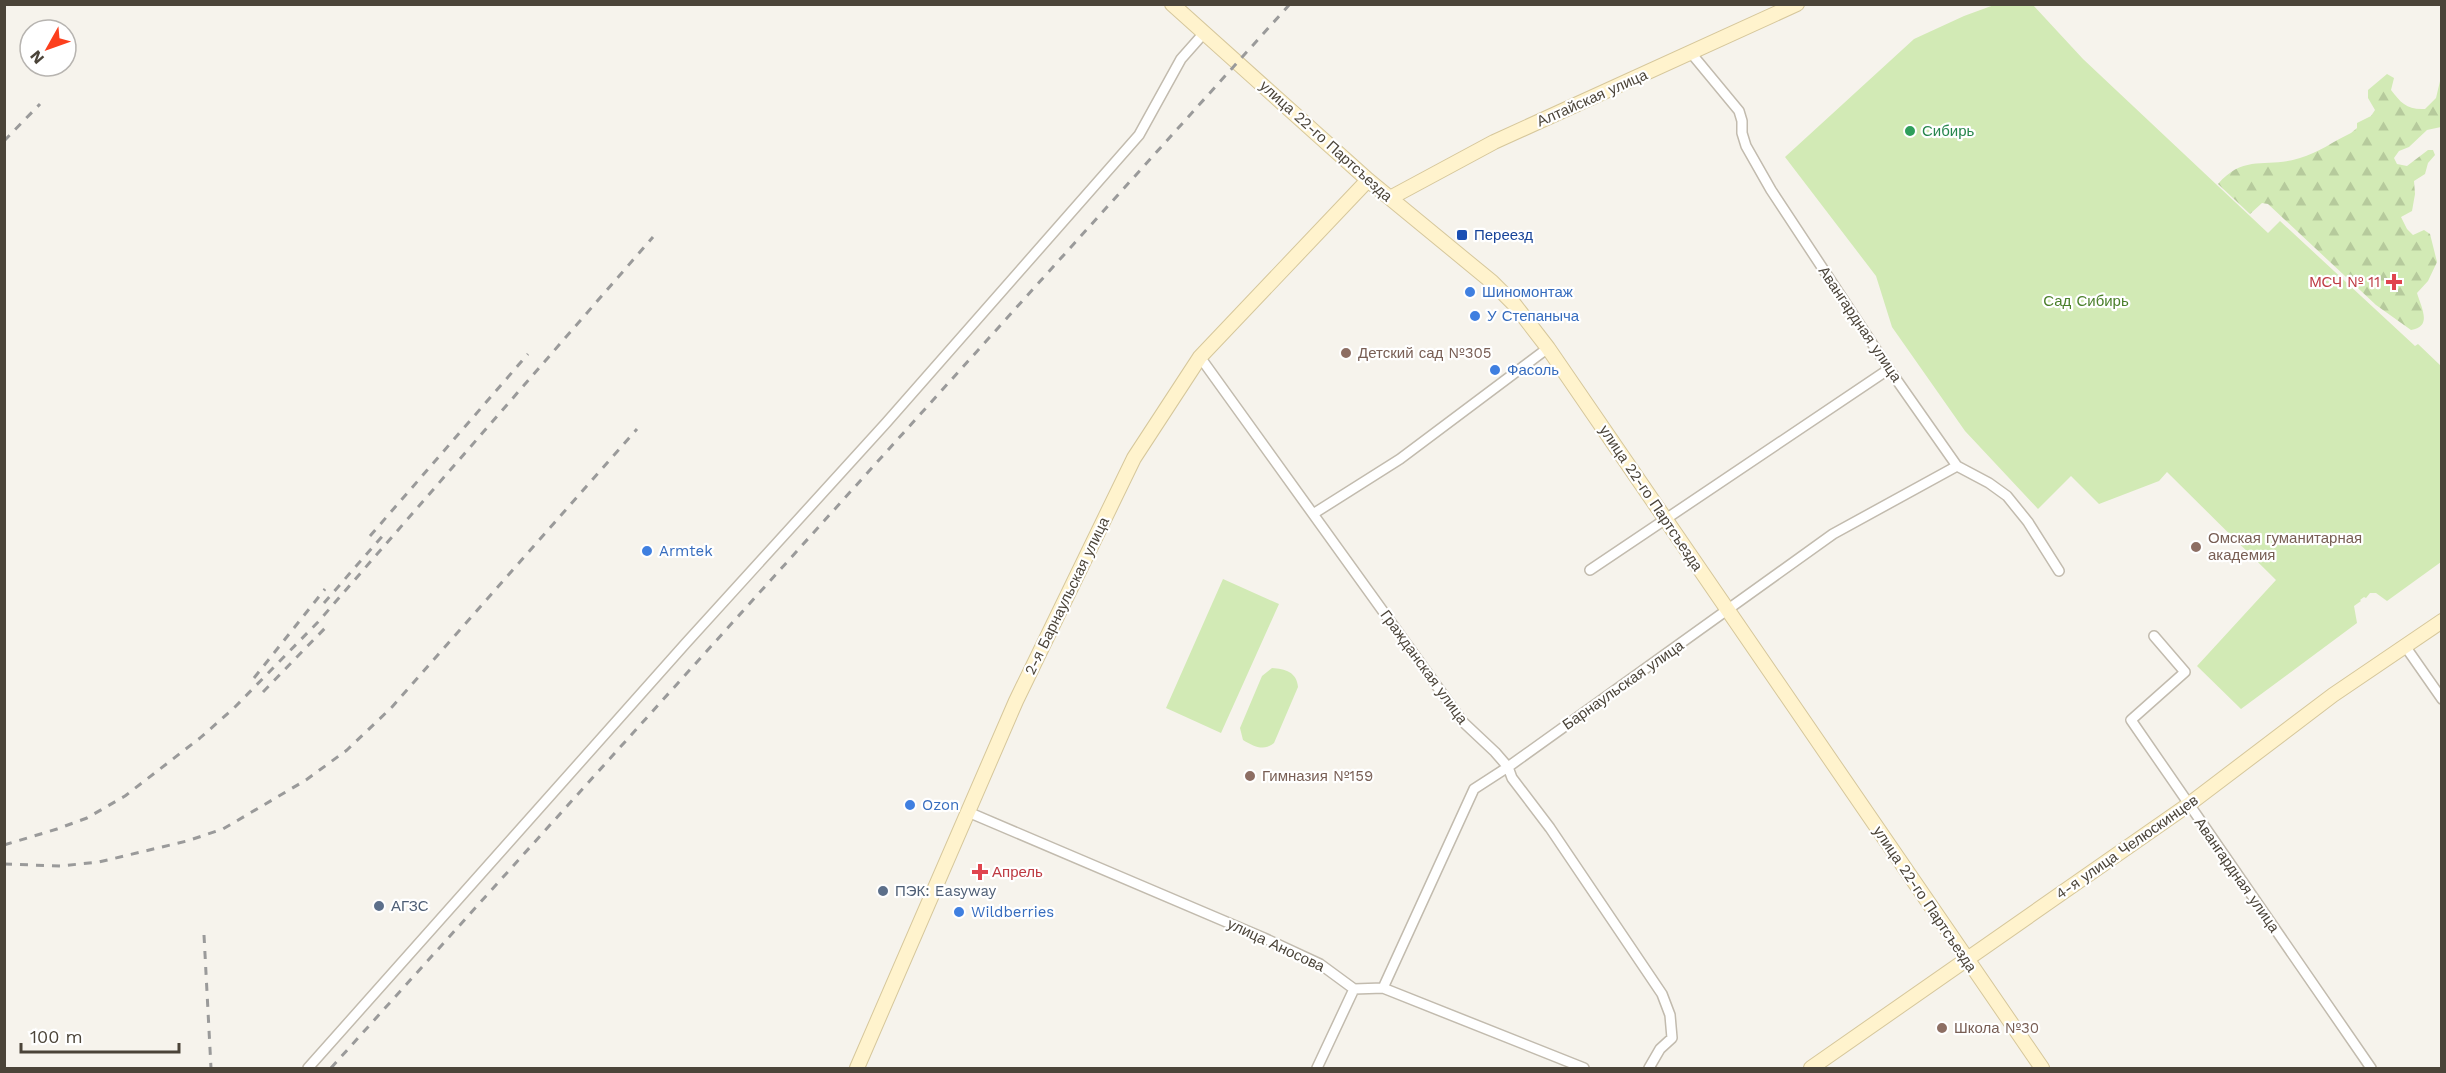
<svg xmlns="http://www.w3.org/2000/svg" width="2446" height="1073" font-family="'Work Sans',sans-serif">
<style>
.forest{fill:url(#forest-firs)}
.green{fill:#d2eab5}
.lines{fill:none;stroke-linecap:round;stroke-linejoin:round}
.street-casing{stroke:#c2bbae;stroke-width:12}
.secondary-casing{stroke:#d6c79b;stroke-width:16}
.street{stroke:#fff;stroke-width:9}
.secondary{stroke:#fff3cd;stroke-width:14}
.rail{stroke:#9a9a9a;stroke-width:3;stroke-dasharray:8 8;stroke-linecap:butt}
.leisure-dot{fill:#2e9e5b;stroke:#fff;stroke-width:2}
.transit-dot{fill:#1a4fb4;stroke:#fff;stroke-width:2}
.health-dot{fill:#e0444e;stroke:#fff;stroke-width:2}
.shop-dot{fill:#3f7fe0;stroke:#fff;stroke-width:2}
.education-dot{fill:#8d6e63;stroke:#fff;stroke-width:2}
.service-dot{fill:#5c6f8a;stroke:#fff;stroke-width:2}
.labels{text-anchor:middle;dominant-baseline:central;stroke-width:4.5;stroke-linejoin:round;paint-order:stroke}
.street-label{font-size:15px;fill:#4b4439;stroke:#fff}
.leisure-label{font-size:15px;fill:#27864d;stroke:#fff;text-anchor:start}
.transit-label{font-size:15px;fill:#164399;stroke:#fff;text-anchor:start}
.health-label{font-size:15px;fill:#be3a42;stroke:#fff;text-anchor:end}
.shop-label{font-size:15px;fill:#366cbe;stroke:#fff;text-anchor:start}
.park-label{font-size:15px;fill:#4a7f2a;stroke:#fff}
.education-label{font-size:15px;fill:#785e54;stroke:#fff;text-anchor:start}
.service-label{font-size:15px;fill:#4e5e75;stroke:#fff;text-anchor:start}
</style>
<defs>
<pattern id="forest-firs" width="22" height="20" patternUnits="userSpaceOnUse" patternTransform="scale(1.5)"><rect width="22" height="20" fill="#d2eab5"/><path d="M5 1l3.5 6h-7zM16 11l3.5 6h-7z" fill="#b6ca9c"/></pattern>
</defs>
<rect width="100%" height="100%" fill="#f6f3ec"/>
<path class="forest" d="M2387,74L2394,78L2391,90C2401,103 2407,110 2425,109L2436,98L2441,77V127L2427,130L2409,147L2399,151L2394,158L2397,164L2407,166L2428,150H2433L2435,155L2428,163L2425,174L2414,181L2415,194L2412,211L2401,217L2407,229L2413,235L2424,230L2430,234L2437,262L2428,281L2417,293C2421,307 2433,327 2411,330L2376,305L2268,204L2262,203L2250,214L2218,184C2245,153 2267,169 2300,158C2318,153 2334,141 2351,133L2357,128V123L2371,116L2375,110L2368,98V90Z"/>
<path class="green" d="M1994,5H2033L2083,59L2268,233L2280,221L2415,346L2418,344L2441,366V562L2387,601L2376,593H2370L2366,598L2364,597L2360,600L2361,601L2354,606L2357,623L2241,709L2197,666L2276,580L2167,472L2159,481L2099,504L2071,476L2038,509L1965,431L1892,327L1876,276L1785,157L1914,39L1964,16Z
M1223,579L1279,604L1221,733L1166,708Z
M1272,668C1285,669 1297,672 1298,687L1274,743C1264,752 1253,746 1243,740L1240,728L1262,676Z"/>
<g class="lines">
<defs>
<path id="street" d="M1691,53L1739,111L1742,121V133L1746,146L1771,190L1889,369L1957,466L1989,483L2007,496L2028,522L2059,571
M1200,357L1462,721L1495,752L1508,767L1512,778L1550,828L1662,994L1670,1015L1672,1038L1660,1049L1649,1068
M1313,514L1400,459L1548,348
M1590,570L1889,369
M2154,636L2185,672L2131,720L2371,1068
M2405,646L2442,699
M968,812L1264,938L1320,964L1354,989L1383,988L1584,1068
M1383,988L1474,789L1508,767L1833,534L1957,466
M308,1068L686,643L886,423L1139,135L1181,59L1204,33
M1317,1068L1354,989"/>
<path id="secondary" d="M1172,4L1368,180L1492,282L1514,304L1548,348L2042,1068
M1390,198L1494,142L1797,4
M857,1068L1016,701L1134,458L1200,357L1368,180
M1811,1068L2188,805L2333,695L2442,621"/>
</defs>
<use href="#street" class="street-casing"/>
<use href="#secondary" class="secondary-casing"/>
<use href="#street" class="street"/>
<use href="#secondary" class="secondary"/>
<path class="rail" d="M4,87L5,86
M4,141L40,104
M370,536L528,354
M324,603L385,533
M254,678L325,589
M263,692L328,625
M4,845L57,829L87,818L125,796L200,738L234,708L318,622L653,237
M4,864L60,866L99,862L187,841L223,829L306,780L347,750L392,707L637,429
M204,935L211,1068
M331,1068L1290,4"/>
</g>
<circle class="leisure-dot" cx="1910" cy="131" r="6"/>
<rect class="transit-dot" x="1456" y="229" width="12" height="12" rx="3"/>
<g class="health-dot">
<path d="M2391 273h6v6h6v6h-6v6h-6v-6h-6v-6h6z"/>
<path d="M977 863h6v6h6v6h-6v6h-6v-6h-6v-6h6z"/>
</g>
<g class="shop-dot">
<circle cx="1470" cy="292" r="6"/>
<circle cx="1475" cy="316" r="6"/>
<circle cx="1495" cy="370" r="6"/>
<circle cx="647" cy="551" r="6"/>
<circle cx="910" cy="805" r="6"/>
<circle cx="959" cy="912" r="6"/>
</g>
<g class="education-dot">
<circle cx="1346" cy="353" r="6"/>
<circle cx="2196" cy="547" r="6"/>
<circle cx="1250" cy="776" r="6"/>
<circle cx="1942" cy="1028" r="6"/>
</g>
<g class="service-dot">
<circle cx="883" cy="891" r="6"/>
<circle cx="379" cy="906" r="6"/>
</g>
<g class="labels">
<g class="street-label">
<text transform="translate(1592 98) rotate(-24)">Алтайская улица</text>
<text transform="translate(1326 141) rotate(42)">улица 22-го Партсъезда</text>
<text transform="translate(1860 324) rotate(56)">Авангардная улица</text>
<text transform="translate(1651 498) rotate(56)">улица 22-го Партсъезда</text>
<text transform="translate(1067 596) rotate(-64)">2-я Барнаульская улица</text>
<text transform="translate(1424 667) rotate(54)">Гражданская улица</text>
<text transform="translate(1623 685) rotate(-35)">Барнаульская улица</text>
<text transform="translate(2127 847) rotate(-35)">4-я улица Челюскинцев</text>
<text transform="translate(2237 875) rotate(55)">Авангардная улица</text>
<text transform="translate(1925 899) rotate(56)">улица 22-го Партсъезда</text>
<text transform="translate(1276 945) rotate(25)">улица Аносова</text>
</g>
<g class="leisure-label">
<text x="1922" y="131">Сибирь</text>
</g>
<g class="transit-label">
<text x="1474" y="235">Переезд</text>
</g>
<g class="health-label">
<text x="2380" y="282">МСЧ № 11</text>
<text x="992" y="872" text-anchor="start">Апрель</text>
</g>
<g class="shop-label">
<text x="1482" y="292">Шиномонтаж</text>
<text x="1487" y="316">У Степаныча</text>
<text x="1507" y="370">Фасоль</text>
<text x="659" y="551">Armtek</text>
<text x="922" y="805">Ozon</text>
<text x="971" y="912">Wildberries</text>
</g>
<g class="park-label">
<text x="2086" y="301">Сад Сибирь</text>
</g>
<g class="education-label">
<text x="1358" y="353">Детский сад №305</text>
<text x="2208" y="538">Омская гуманитарная<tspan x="2208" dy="17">академия</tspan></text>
<text x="1262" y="776">Гимназия №159</text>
<text x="1954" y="1028">Школа №30</text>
</g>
<g class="service-label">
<text x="895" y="891">ПЭК: Easyway</text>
<text x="391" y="906">АГЗС</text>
</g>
</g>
<rect width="2446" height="1073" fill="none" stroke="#4b4439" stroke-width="12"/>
<g transform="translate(48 48) rotate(230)"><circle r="28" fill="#ffffff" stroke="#b7b4b0" stroke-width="1.5"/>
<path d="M0-4.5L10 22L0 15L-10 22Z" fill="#fc3f1d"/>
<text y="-9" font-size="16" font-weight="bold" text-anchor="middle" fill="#4b4439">N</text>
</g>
<path d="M21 1043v9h158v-9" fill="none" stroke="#4b4439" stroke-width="3"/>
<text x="30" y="1043" font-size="18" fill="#4b4439" stroke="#ffffff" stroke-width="4.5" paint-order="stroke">100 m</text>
</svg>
